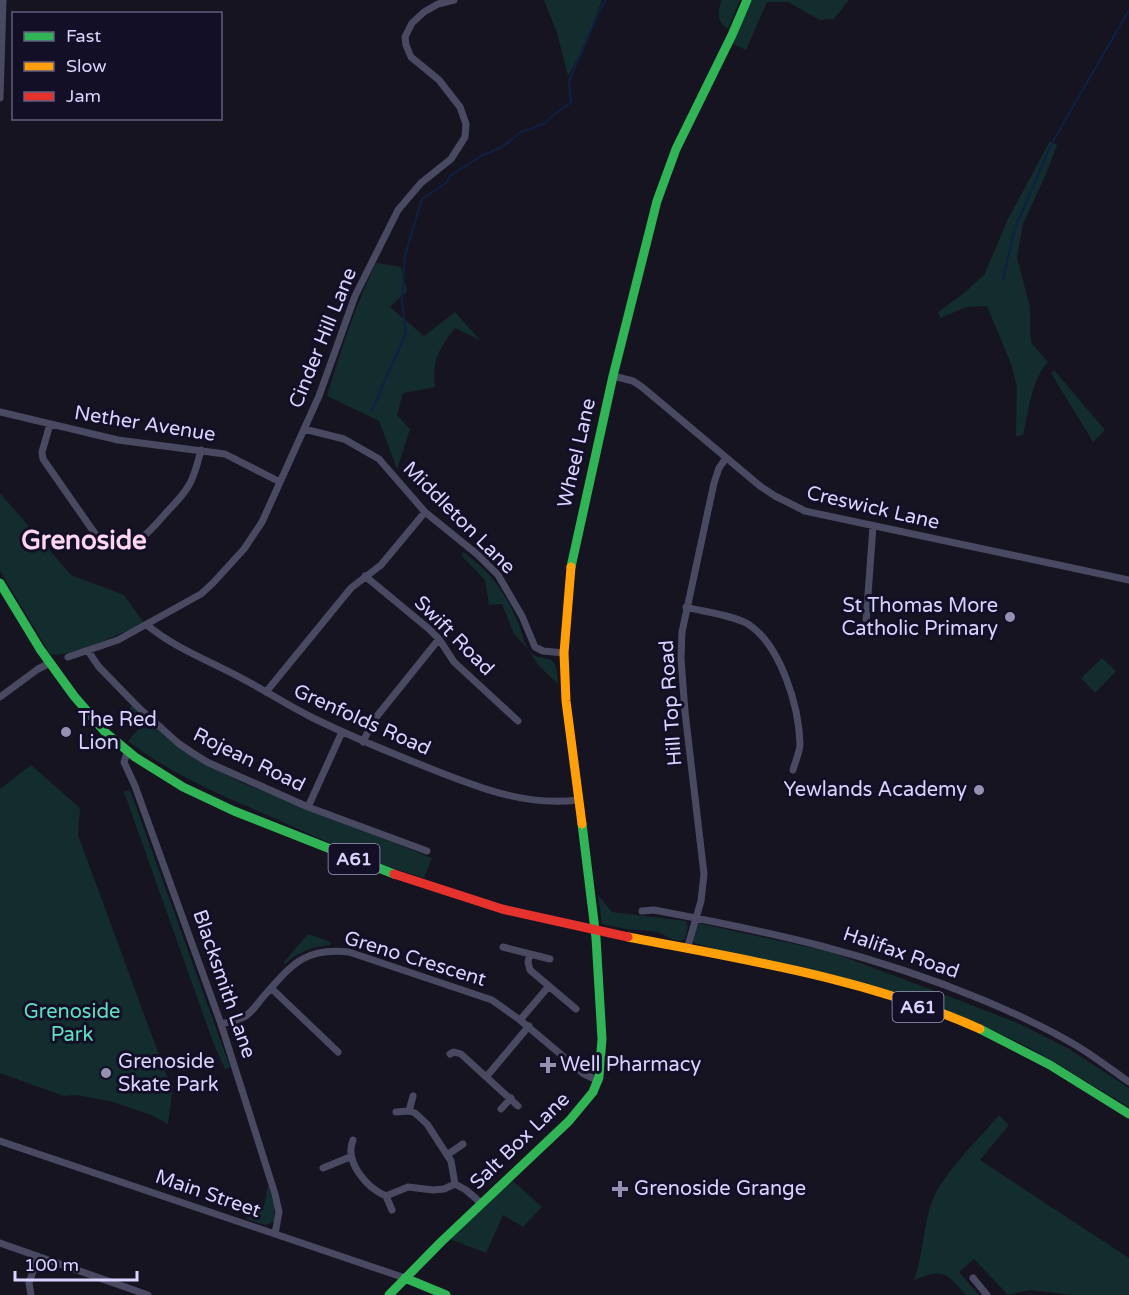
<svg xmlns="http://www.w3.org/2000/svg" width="1129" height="1295" font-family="'Varela Round',sans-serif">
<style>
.green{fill:#132c2d}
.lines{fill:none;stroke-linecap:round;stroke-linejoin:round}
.stream{stroke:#0d2144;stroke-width:2}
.street{stroke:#4a4962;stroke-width:7}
.fast{stroke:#30b455;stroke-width:9}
.slow{stroke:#ff9f0a;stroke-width:9}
.jam{stroke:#e5322d;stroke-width:9}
.poi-dot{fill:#9591b1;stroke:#130f26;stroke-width:2}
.labels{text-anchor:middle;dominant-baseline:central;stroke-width:6;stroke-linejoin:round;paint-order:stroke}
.shield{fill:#130f26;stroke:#9e99be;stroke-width:1.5}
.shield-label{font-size:18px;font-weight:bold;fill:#d9d4ff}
.street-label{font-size:20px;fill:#d9d4ff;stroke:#130f26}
.poi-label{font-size:20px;fill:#d9d4ff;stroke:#130f26;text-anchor:start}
.park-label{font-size:20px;fill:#5fe0c0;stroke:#130f26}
.district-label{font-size:26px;font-weight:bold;fill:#ffd6f0;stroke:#130f26}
</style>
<rect width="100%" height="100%" fill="#161421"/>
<path class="green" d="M544,0H602L583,49L568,76L557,33Z
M722,0H740L728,29C717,22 717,12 722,0Z
M749,0H849L834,19L820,20L788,2H767L746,50L733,44Z
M1050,141L1057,145L1046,174L1023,224L1017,258L1030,307V335L1032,344L1048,362C1031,380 1029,411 1023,435L1016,436L1017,387L1011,364L987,306L967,307L940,318L938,312L964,293L984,275L1008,219Z
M376,263L401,267L407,291L390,307L424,336L455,312L480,340L455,328C439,350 432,358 435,387L403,393L397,415L410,429L397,469L379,421L327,396C341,350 355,306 376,263Z
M1054,370L1105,430L1093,442L1051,373Z
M0,493L71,575L124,595L144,623C126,631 66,660 50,654L0,571Z
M463,552C492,573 505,592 519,625C522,632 523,640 527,647C538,669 558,643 558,684L539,666L527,648L514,634L502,604L489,605L485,580L462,556Z
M1102,658L1116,671L1095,693L1081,678Z
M131,705L178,747L243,783L432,858L424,878C373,863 322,840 274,818C223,796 172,775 128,741L143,724L129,711Z
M31,765L80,808L78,835L166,1074L173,1087L168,1124L151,1115L113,1102L77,1095L64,1096L0,1073V789Z
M130,790L230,1067L225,1069L214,1045L124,792Z
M598,895L612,912L686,921L688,926L685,939L681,941L674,940L658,932L626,929L602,924Z
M698,923L831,952L943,994L1020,1024L1069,1049L1129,1088V1107L1034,1050L982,1025L694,943L693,939Z
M308,934L331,942L330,945C313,946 297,953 285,964L283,963Z
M999,1115L1009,1125L980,1160L1129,1258V1295H1073L1029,1290L1008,1295L974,1259L959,1272L979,1295H966C945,1272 944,1268 914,1280C923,1255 923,1229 931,1204C941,1175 979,1139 999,1115Z
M512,1180L542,1207L523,1227L503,1215L486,1253L450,1239Z
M268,1185L275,1206L274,1221L266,1225L246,1219L264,1206Z"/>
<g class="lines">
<path class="stream" d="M1003,279L1015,228L1052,143L1129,10
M372,410L406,333L402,303L405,255L422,199L446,183L450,176L483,155L502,147L522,131C532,131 536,124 545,124C554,111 562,111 571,102L569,81L599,11L606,0"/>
<path class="street" d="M0,98L3,0
M613,376L633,381L642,387L760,486L775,496L805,511L1129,580
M0,412L118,440L225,454L280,482
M50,424L42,452L43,459L96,535C124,561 146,536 165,514C173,505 183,496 189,485C195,475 198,461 201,450
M304,429L344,439L379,459L425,512L478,555L498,575L522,616L535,647L543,651L564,653
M365,576L429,629L439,639L454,662L518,721
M686,607C704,612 733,615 748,624C781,645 799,707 800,744C800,752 795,762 793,770
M866,622L873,526
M147,625C176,649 210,661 243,679C266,691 287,705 311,717C348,735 386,751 424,766C475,786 523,807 579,800
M88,651L99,667L138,707L178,743L191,752L207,762L308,807L427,851
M68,657L118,640L201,594L213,583L244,549L262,522L319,396L355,296L398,210L421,183L451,159L465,137L466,124L460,107L439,80L411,57L406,45L405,37L412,23L424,12L438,4L454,0
M266,692L351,588L381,565L425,512
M0,697L38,669L48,664
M363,742L373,721L439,639
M128,750L124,762L135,786L221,1024L275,1194L279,1212L275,1234
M308,807L342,732
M642,911L654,910C771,932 873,954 983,1000C1014,1013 1047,1028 1077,1046C1095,1057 1112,1070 1129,1082
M503,947L550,959
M687,949L701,901L704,874L685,712L681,659L682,632L714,483L719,468L726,458
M530,954L528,962L530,970L576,1009
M271,988L338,1052
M520,1020L549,986
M221,1024C229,1022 237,1021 244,1017C252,1013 257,1004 263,997C291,966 303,947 349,952L492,1000L520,1020L584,1074L599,1081
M450,1054L454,1052L461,1054L518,1106
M487,1076L529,1026
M501,1109L511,1098
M409,1111L413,1096
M396,1112L409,1111L415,1113L427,1124L451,1161L455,1184
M353,1140C344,1162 367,1188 386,1196L408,1187L433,1190L444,1189L455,1184L466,1190L481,1203
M0,1141L405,1278
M447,1155L463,1144
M323,1168L350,1157
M386,1196L392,1210
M0,1243L148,1295
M973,1278L987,1295
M31,1295L29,1283L38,1256"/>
<path class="fast" d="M571,567L613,376L657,201L676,149L732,35L747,0
M0,583L40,649L74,696L106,733L135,757L183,787L234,811L394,874
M980,1029L1050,1065L1129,1114
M405,1278L446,1295
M389,1295L441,1242L569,1121L593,1092L599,1077L602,1039L596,938L582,824"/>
<path class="slow" d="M571,567L564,653L566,701L582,824
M628,937C747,960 869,979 980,1029"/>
<path class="jam" d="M394,874L502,909L628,937"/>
</g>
<g class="poi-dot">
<circle cx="1010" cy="617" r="6"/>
<circle cx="66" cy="732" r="6"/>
<circle cx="979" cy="790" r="6"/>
<path d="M545 1056h6v6h6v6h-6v6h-6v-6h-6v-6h6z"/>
<circle cx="106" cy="1073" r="6"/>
<path d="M617 1180h6v6h6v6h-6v6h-6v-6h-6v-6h6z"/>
</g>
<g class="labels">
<g class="shield">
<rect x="328.5" y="844" width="51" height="30" rx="4.5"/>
<rect x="892.5" y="992" width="51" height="30" rx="4.5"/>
</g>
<g class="shield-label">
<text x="354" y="859">A61</text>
<text x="918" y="1007">A61</text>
</g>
<g class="street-label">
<text transform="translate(323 338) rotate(-68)">Cinder Hill Lane</text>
<text transform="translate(145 424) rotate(9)">Nether Avenue</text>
<text transform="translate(577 453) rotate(-77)">Wheel Lane</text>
<text transform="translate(873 508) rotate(13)">Creswick Lane</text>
<text transform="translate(459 518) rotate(45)">Middleton Lane</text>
<text transform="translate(454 636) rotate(45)">Swift Road</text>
<text transform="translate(671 703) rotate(-94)">Hill Top Road</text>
<text transform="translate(362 720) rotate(24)">Grenfolds Road</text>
<text transform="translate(249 760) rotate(26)">Rojean Road</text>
<text transform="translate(901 953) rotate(19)">Halifax Road</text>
<text transform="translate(415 959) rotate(17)">Greno Crescent</text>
<text transform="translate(224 984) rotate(71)">Blacksmith Lane</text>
<text transform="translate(520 1141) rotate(-44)">Salt Box Lane</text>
<text transform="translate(208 1194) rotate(19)">Main Street</text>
</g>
<g class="poi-label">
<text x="998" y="606" text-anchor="end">St Thomas More<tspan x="998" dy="23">Catholic Primary</tspan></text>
<text x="78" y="720">The Red<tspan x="78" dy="23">Lion</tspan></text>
<text x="967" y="790" text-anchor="end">Yewlands Academy</text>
<text x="118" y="1062">Grenoside<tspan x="118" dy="23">Skate Park</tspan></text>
<text x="560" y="1065">Well Pharmacy</text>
<text x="634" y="1189">Grenoside Grange</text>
</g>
<g class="park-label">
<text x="72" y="1012">Grenoside<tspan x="72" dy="23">Park</tspan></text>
</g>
<g class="district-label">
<text x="84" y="540">Grenoside</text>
</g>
</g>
<rect x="12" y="12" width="210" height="108" fill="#130f26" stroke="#625e7d" stroke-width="1.5"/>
<rect x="24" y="32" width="30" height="9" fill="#30b455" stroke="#625e7d" stroke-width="1.5"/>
<text x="66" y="42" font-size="18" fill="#d9d4ff">Fast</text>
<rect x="24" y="62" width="30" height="9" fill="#ff9f0a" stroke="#625e7d" stroke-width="1.5"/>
<text x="66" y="72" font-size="18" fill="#d9d4ff">Slow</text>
<rect x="24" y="92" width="30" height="9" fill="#e5322d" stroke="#625e7d" stroke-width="1.5"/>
<text x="66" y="102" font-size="18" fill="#d9d4ff">Jam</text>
<path d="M15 1271v9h122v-9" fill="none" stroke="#d9d4ff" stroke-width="3"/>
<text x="24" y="1271" font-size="18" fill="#d9d4ff" stroke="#130f26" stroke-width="4.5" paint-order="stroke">100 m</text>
</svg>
